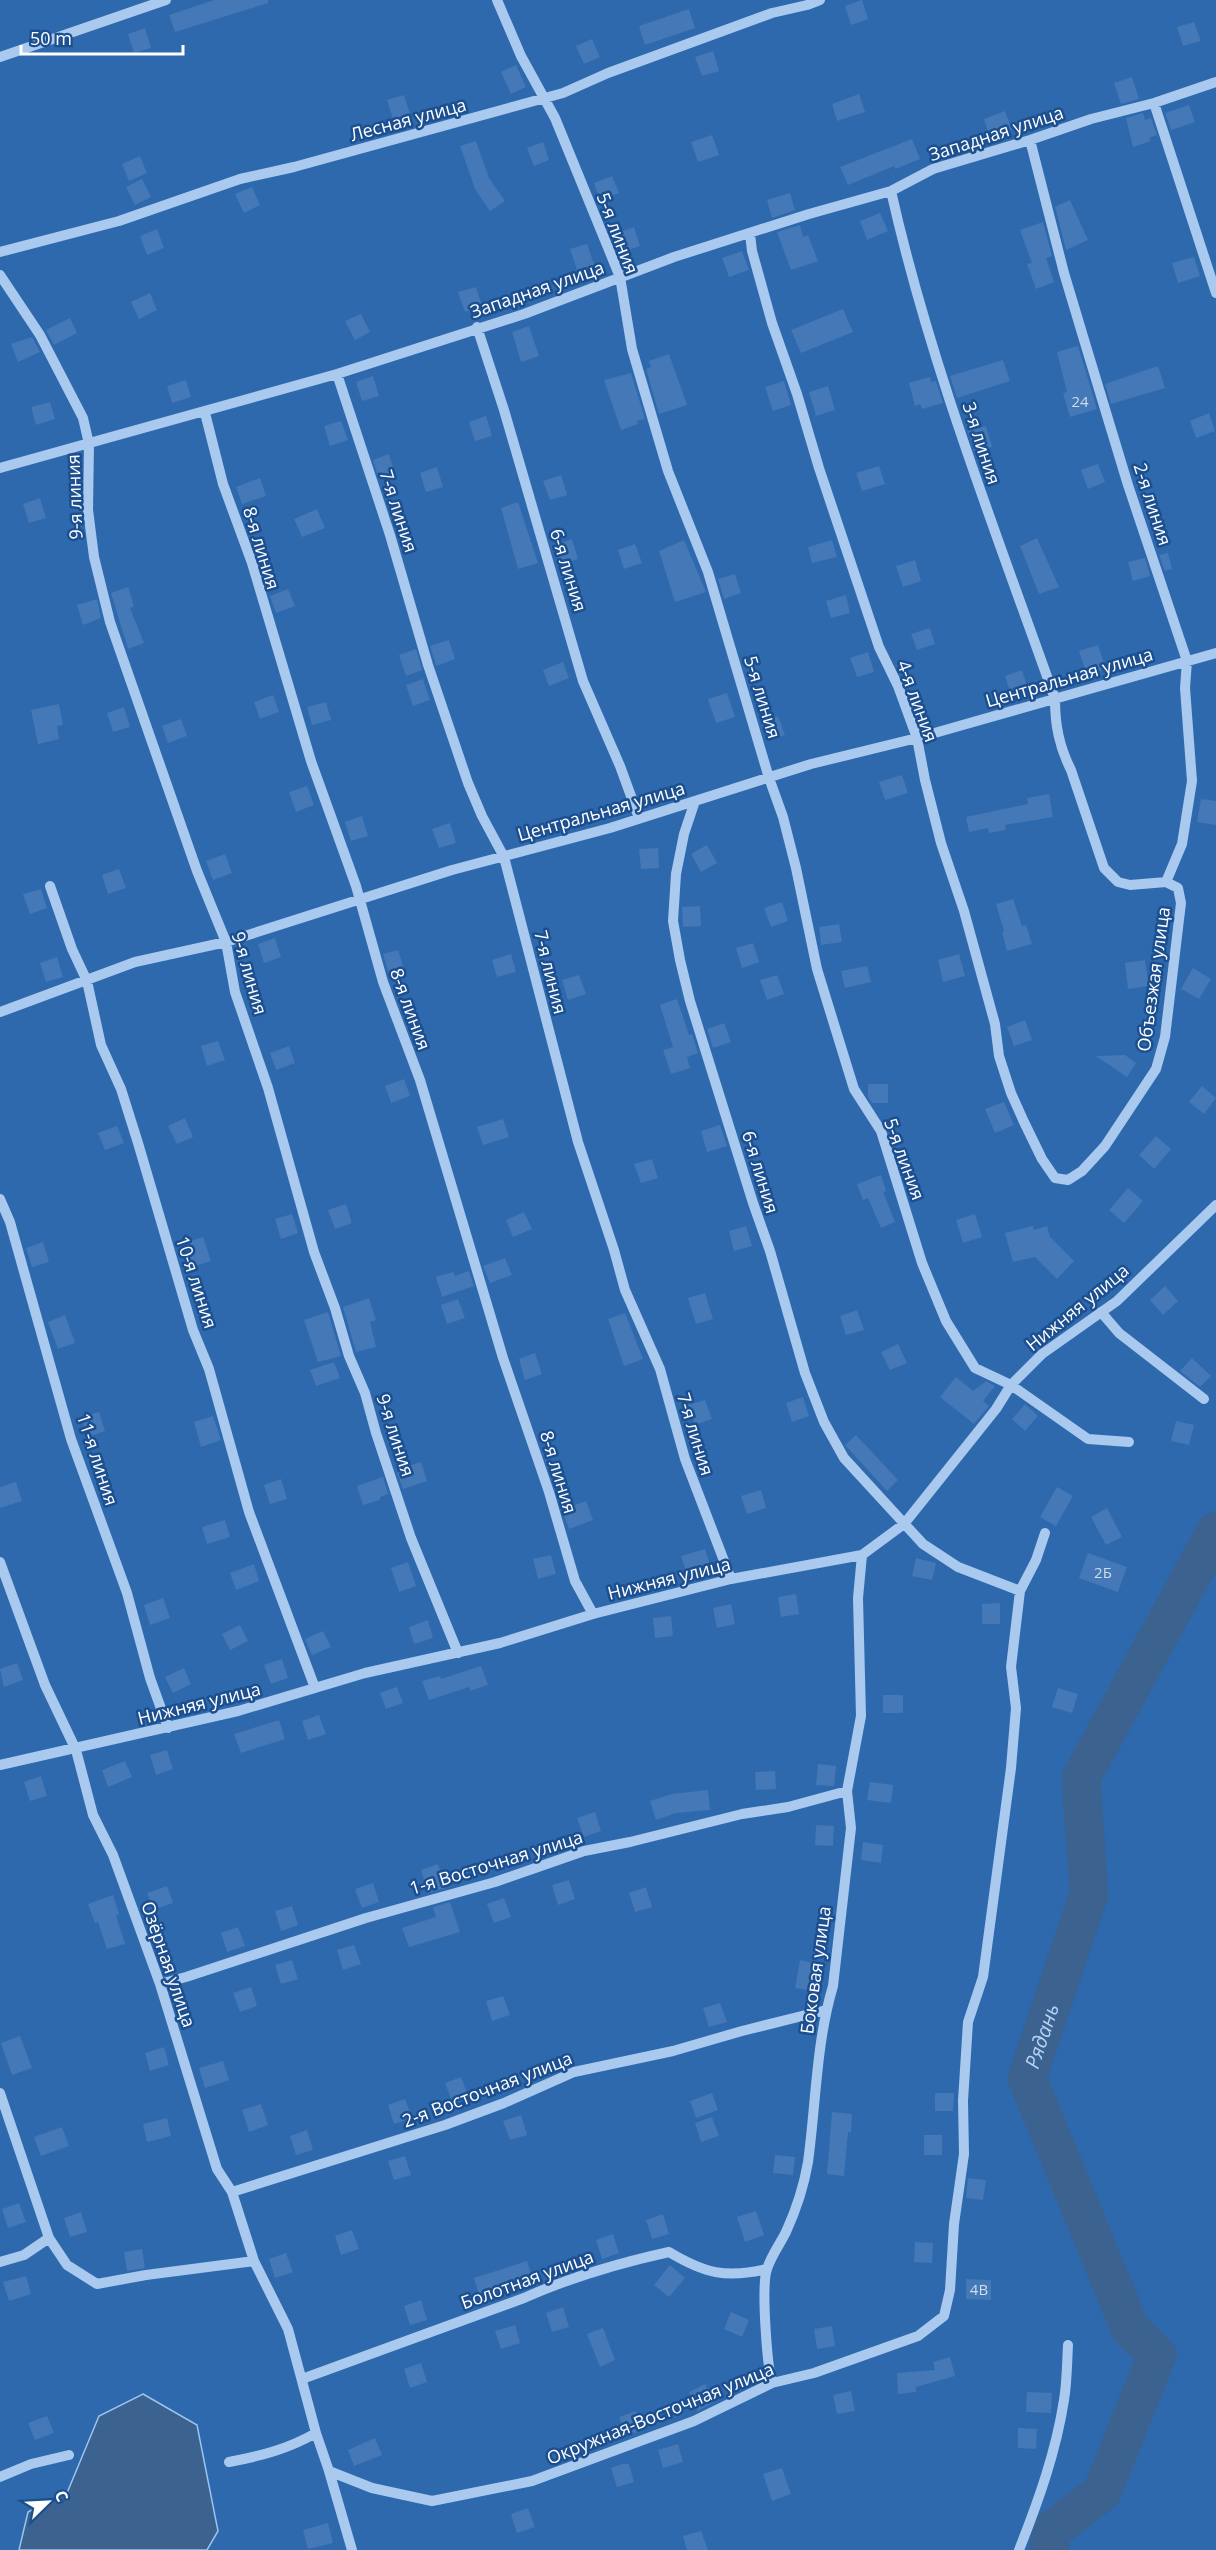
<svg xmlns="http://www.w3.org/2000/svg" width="1216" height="2550" font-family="'Open Sans',sans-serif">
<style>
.green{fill:#2e69ad}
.water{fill:#3c6290;stroke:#9cc4f0;stroke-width:1.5}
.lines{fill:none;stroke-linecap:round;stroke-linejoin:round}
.river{stroke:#3c6290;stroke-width:39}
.building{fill:#4478b7}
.minor{stroke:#a9c9ee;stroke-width:10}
.labels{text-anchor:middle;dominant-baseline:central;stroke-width:5;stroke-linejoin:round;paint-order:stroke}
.number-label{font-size:15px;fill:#d0dded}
.street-label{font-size:18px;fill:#fff;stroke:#1b4f8f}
.water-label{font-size:20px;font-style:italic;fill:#b5d3f5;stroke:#1b4f8f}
</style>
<rect width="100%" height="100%" fill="#1b4f8f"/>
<path class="green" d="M0,0H1216V2550H207L218,2531L99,2416L67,2493L28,2512L19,2550H0Z"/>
<path class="water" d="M143,2394L197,2425L218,2531L207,2550H19L28,2512L67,2493L99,2416Z"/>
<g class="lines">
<path class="river" id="s1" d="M1049,2550L1051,2531L1102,2492L1157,2355L1130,2328L1027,2078L1089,1894L1081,1778L1216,1531"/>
</g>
<path class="building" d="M214,0H268V3L175,32L169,15Z
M862,0L868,19L851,25L845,6Z
M689,9L695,28L645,45L639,26Z
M1194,22L1201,41L1183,46L1177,27Z
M145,28L151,48L134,53L128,34Z
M592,39L600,57L584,64L576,46Z
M713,51L719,71L702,76L695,57Z
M516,65L526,87L511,94L501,72Z
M1132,77L1139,99L1121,104L1114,83Z
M859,94L865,112L837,121L832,104Z
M404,95L410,114L393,119L387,100Z
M1189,105L1195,122L1171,130L1165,113Z
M1005,111L1012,130L990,138L984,119Z
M1143,113L1145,120L1151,118L1157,135L1149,138L1151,141L1133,147L1126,118Z
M712,135L719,155L698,162L691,142Z
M912,139L920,159L895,169L894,166L848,185L840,167Z
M476,141L489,178L505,201L490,211L475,189L460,146Z
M543,142L549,160L534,166L527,148Z
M140,156L147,173L129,181L122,164Z
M612,176L619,193L600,200L594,183Z
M142,179L151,197L135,205L126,187Z
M252,187L260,205L244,213L235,194Z
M790,193L795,210L772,218L767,200Z
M1070,200L1088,240L1066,250L1055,207Z
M880,213L888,231L867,240L860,221Z
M1043,222L1052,256L1046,258L1054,282L1036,289L1027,264L1032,263L1020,230Z
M800,225L803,237L808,235L818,261L791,270L777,232Z
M634,227L640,246L623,252L617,233Z
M157,229L164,248L147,255L140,236Z
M587,244L596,270L579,276L570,249Z
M742,251L749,270L729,277L722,258Z
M1194,257L1200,276L1178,283L1172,263Z
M476,287L482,306L465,312L458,292Z
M150,293L157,310L139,319L131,302Z
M843,309L853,332L801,353L791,330Z
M361,314L370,332L355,340L345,321Z
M70,318L77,333L54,345L46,330Z
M529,326L539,356L521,362L512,332Z
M32,337L40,352L18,362L11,344Z
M1078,346L1097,409L1070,417L1063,393L1067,392L1057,352Z
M669,354L687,405L659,414L646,369L651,367L649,361Z
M1003,360L1010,381L957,398L950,376Z
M1158,366L1165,388L1111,404L1105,384Z
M631,373L645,419L637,421L638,424L621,430L604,380Z
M373,376L379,396L362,401L356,382Z
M930,377L931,382L936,381L943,403L922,409L920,404L915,406L909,383Z
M186,380L191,397L172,403L167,386Z
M784,381L791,405L773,411L765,387Z
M828,386L835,410L816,416L809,392Z
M50,402L55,419L36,425L31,407Z
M1209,413L1215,431L1196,438L1190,421Z
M486,416L492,436L475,441L469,422Z
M341,421L348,440L330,446L324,426Z
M986,426L992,447L975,452L968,431Z
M389,454L395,474L379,479L373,460Z
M1098,464L1105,482L1088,489L1081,470Z
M879,466L885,484L862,491L856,473Z
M437,467L443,487L426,492L420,473Z
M561,475L567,495L550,500L543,481Z
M260,478L266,496L242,504L236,487Z
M40,498L46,518L29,523L23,504Z
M518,502L538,563L518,569L501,508Z
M317,509L325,528L302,537L294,519Z
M1037,538L1059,587L1039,594L1020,546Z
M572,539L578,559L561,564L555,545Z
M684,540L706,592L675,602L659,551Z
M832,540L837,557L812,563L808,547Z
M635,544L642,563L624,569L618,550Z
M1168,553L1172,569L1165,571L1159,555Z
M1145,558L1150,576L1133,581L1128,562Z
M915,560L921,581L903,587L896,566Z
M735,574L741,593L724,599L718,579Z
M128,587L134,606L130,608L144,643L128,649L111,593Z
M288,589L295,606L276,613L270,596Z
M846,595L850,613L831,618L826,601Z
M97,599L101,618L83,625L77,605Z
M930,628L935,644L917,650L911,634Z
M449,640L455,659L436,666L430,646Z
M1098,645L1106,669L1087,675L1079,651Z
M416,649L422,670L406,676L399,655Z
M868,652L874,672L857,677L850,658Z
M563,662L569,678L549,686L543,670Z
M1022,670L1027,686L1010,692L1005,676Z
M423,679L430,700L413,706L406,685Z
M727,693L735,717L716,723L708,699Z
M273,695L279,712L260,719L254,702Z
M326,702L331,720L312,725L307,707Z
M59,704L63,725L57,726L59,739L38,744L31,710Z
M124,707L130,727L113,732L107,713Z
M778,716L785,735L767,741L761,722Z
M181,719L187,736L168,743L162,726Z
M902,775L908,793L885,800L879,782Z
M307,786L314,805L296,812L289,792Z
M1049,794L1053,817L1005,825L1006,830L989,833L988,828L969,832L966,817L1028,804L1027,798Z
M1201,799L1216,801V825L1197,822Z
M362,816L368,836L351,841L345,822Z
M450,823L456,843L439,848L432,829Z
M707,845L717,863L701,872L691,854Z
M658,848L659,868L641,869L639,849Z
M225,854L232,873L213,880L206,861Z
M119,869L126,888L108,894L102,875Z
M41,889L47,908L30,914L23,894Z
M1013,899L1022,926L1026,925L1032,944L1007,951L1002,932L1004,931L996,904Z
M782,902L788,921L771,927L764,908Z
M700,906L701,926L683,927L682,907Z
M839,924L842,942L821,945L819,927Z
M275,938L281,957L264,963L258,944Z
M753,943L759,962L742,968L736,948Z
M398,950L404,969L389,974L383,954Z
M511,954L516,972L497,977L492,960Z
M959,954L965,976L943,982L938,960Z
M57,957L63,977L46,982L40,963Z
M1145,960L1149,986L1128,989L1125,963Z
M867,966L871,982L845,988L841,971Z
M1193,968L1211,979L1199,999L1181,989Z
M579,975L586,994L568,1000L562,980Z
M777,975L784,994L767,1000L760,980Z
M677,999L689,1035L692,1034L698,1053L687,1057L690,1068L671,1074L663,1050L673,1047L660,1005Z
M1025,1020L1032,1040L1014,1046L1007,1027Z
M724,1023L731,1042L713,1048L707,1029Z
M218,1041L225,1060L207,1066L201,1046Z
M289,1046L295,1063L276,1070L270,1053Z
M1125,1055L1136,1063L1127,1077L1096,1056Z
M404,1079L410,1096L391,1103L385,1086Z
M868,1084H888V1103H872L868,1097Z
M1202,1086L1216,1098L1204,1114L1189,1102Z
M1004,1102L1014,1125L995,1133L985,1109Z
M185,1118L193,1137L177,1144L168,1126Z
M503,1119L509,1137L483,1145L477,1127Z
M720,1125L727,1146L707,1152L701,1131Z
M117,1126L124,1143L105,1150L98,1133Z
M1156,1136L1171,1149L1154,1169L1139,1155Z
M652,1159L658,1178L641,1183L634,1164Z
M881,1175L886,1191L883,1192L895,1222L881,1228L868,1198L863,1200L857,1184Z
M1128,1188L1143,1201L1124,1223L1109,1210Z
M346,1204L352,1223L335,1229L328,1210Z
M524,1212L532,1229L513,1237L506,1220Z
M292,1214L298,1233L281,1239L275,1219Z
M975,1214L982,1237L963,1243L956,1220Z
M746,1226L752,1246L734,1251L729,1231Z
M1033,1226L1034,1230L1047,1226L1050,1237L1074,1261L1057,1279L1035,1257L1013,1262L1005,1233Z
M203,1237L211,1261L192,1267L184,1243Z
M43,1242L49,1262L32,1267L26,1248Z
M505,1258L512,1275L490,1283L483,1266Z
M469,1271L474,1286L442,1297L436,1277L453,1272L455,1276Z
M1165,1286L1178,1301L1163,1315L1150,1300Z
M705,1293L713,1319L696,1324L688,1298Z
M369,1298L376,1320L370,1322L376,1347L356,1352L343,1307Z
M458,1299L465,1318L447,1324L441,1305Z
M857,1310L864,1330L846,1335L840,1316Z
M328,1312L341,1356L318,1362L304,1320Z
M625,1313L643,1359L624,1366L608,1319Z
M65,1315L75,1343L58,1349L48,1322Z
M898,1344L907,1363L890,1370L881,1352Z
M535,1353L542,1374L525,1380L519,1359Z
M1192,1358L1211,1376L1200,1387L1180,1371Z
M334,1362L340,1378L316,1386L310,1370Z
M956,1377L973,1391L986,1381L995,1386L983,1401L989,1406L974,1424L940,1397Z
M803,1397L809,1416L792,1422L786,1403Z
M705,1400L712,1419L695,1425L688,1405Z
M1025,1404L1038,1416L1025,1431L1012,1419Z
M99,1412L105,1431L88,1437L81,1417Z
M213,1416L221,1440L201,1447L194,1422Z
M1176,1421L1194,1425L1189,1445L1171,1441Z
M856,1435L898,1480L887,1491L845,1445Z
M421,1462L427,1481L403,1489L397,1473L404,1470L403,1468Z
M383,1477L388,1494L380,1497V1500L363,1505L357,1486Z
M281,1479L287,1499L270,1504L264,1485Z
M16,1482L22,1501L0,1508V1487Z
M1057,1487L1073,1496L1056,1526L1040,1517Z
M761,1490L766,1508L747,1514L741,1496Z
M586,1501L593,1520L569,1529L562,1510Z
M1107,1508L1122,1537L1106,1545L1091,1517Z
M225,1520L230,1537L207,1544L202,1527Z
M705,1549L711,1568L687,1575L681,1556Z
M1088,1553L1127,1567L1118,1592L1079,1578Z
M551,1555L556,1574L538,1579L533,1559Z
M916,1558L936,1563L932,1580L912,1576Z
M408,1562L416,1586L399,1592L391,1568Z
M254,1564L259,1581L236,1590L230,1573Z
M796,1594L799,1614L781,1617L778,1597Z
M163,1598L170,1618L150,1625L144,1605Z
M1000,1603V1624H982V1604Z
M731,1604L735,1624L717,1628L713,1608Z
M671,1616L673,1636L655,1638L653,1618Z
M428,1620L433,1638L414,1644L409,1627Z
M240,1625L248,1641L230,1650L222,1634Z
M323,1631L331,1647L312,1655L305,1639Z
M282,1659L288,1678L271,1684L264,1665Z
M17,1663L23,1680L4,1687L0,1669Z
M481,1666L488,1685L470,1691L469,1687L429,1700L422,1681L440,1676L441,1679Z
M184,1668L191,1684L173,1693L165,1677Z
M397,1687L403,1703L386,1709L380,1693Z
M1058,1688L1078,1694L1072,1713L1052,1707Z
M883,1695H903V1713H883Z
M319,1715L326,1734L308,1740L302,1721Z
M279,1720L285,1739L241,1753L234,1734Z
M167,1750L173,1769L156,1775L150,1755Z
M125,1761L132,1777L108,1787L102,1770Z
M818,1764L836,1766L834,1786L816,1785Z
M775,1771L776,1789L756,1790L755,1772Z
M41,1776L47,1796L30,1801L24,1782Z
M870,1782L893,1785L891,1803L867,1800Z
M708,1790L710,1810L676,1813L656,1820L650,1801L672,1794Z
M595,1812L601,1831L584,1837L577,1818Z
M816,1825L834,1826L833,1846L815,1845Z
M863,1842L883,1845L881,1863L861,1860Z
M438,1864L446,1888L428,1893L421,1870Z
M569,1880L575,1899L558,1905L552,1885Z
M373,1883L379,1902L362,1908L355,1889Z
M167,1886L173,1903L154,1910L147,1893Z
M646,1887L652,1907L635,1912L629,1893Z
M113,1895L119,1914L116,1916L125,1944L107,1949L98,1922L95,1923L88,1904Z
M504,1898L511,1917L494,1923L487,1904Z
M450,1902L460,1932L409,1947L402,1928L436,1917L433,1907Z
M292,1906L298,1925L281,1931L275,1911Z
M238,1927L245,1946L227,1952L221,1933Z
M354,1945L361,1964L343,1970L337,1950Z
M292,1960L298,1979L281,1984L275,1965Z
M800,1960L818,1964L812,1991L795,1988Z
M251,1987L257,2006L240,2012L233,1993Z
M503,1996L510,2015L492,2021L486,2001Z
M720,2003L727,2022L709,2027L703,2008Z
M20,2036L32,2068L12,2075L1,2043Z
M164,2047L169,2065L150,2071L145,2053Z
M223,2061L229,2080L205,2088L199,2068Z
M461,2077L469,2098L453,2104L445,2083Z
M712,2093L718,2110L696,2118L690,2101Z
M935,2093H954L953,2111H935Z
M405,2099L412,2118L394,2124L388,2105Z
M261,2104L268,2125L249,2132L242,2110Z
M832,2112L852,2114L851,2132H848L844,2176L827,2174Z
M521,2115L527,2135L510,2140L503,2121Z
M712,2117L719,2136L701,2142L695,2123Z
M167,2118L171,2136L147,2142L143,2124Z
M62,2127L69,2146L41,2156L34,2137Z
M307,2130L313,2150L296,2155L290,2136Z
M924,2135H942V2155H924Z
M775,2155L795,2157L793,2175L773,2173Z
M405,2156L411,2175L394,2180L388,2161Z
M968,2178L986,2180L983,2200L966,2198Z
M19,2203L26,2222L8,2228L2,2209Z
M756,2211L764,2235L745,2242L737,2217Z
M81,2212L87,2232L70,2237L64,2218Z
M663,2214L669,2234L652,2239L646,2220Z
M352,2230L359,2249L341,2255L335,2236Z
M613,2234L619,2253L602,2259L596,2240Z
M915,2242L933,2243L932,2263L914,2262Z
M142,2249L145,2268L127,2271L124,2252Z
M286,2253L293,2272L275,2278L269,2259Z
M527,2261L533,2280L480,2298L474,2278Z
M670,2265L685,2278L669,2297L654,2285Z
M26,2276L31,2294L9,2301L3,2282Z
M966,2279L991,2280V2300L966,2299Z
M421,2300L427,2320L410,2325L404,2306Z
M563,2307L569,2327L552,2332L546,2313Z
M731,2312L749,2320L742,2337L724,2329Z
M515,2325L520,2343L501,2349L495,2331Z
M832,2326L835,2346L817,2349L814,2329Z
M603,2328L615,2360L600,2367L587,2334Z
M950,2357L955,2376L916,2387V2392L898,2394L897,2373L935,2370L933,2362Z
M421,2363L427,2382L410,2388L404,2369Z
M705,2384L714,2402L698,2411L689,2392Z
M851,2391L855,2411L837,2414L833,2395Z
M1027,2392L1052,2393L1051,2413L1026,2412Z
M636,2411L642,2431L625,2436L619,2417Z
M47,2416L54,2433L35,2440L28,2423Z
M1018,2428L1037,2429L1036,2449L1018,2448Z
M375,2438L382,2455L354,2466L348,2450Z
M678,2444L683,2462L663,2468L658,2450Z
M622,2464H629L634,2482L617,2487L611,2468Z
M782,2468L791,2494L772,2501L763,2474Z
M528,2508L535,2527L517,2533L511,2514Z
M328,2523L333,2543L308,2549L303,2530Z
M701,2531L708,2550H687L683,2536Z"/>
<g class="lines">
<path class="minor" d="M497,0L521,56L555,118L620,277L632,349L668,471L708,572L769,778L783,817L796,868L817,969L854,1089L881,1131L922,1263L946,1321L975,1368L1011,1385L1088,1439L1129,1442
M0,57L166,0
M1154,103L1216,293
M1030,140L1064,273L1082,333L1128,485L1187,661L1185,688L1192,781L1182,844L1166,882
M750,234L752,251L772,323L797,394L819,468L879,647L898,686L917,738L925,780L941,843L964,911L995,1024L999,1056L1011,1093L1024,1122L1042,1159L1055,1178L1068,1180L1082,1171L1105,1146L1156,1069L1165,1037L1181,903L1178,888L1166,882L1130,885L1118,882L1104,868L1071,770C1059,746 1055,725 1055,699C996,532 930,365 891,191
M0,252L119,221L240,179L294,167L563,93L608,73L772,13L807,5L820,0
M0,275L40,335L83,418L89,444L88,510L94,557L110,622L197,871L226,942L235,992L268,1088L314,1252L335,1308L349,1356L365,1393L376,1433L411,1538L458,1653
M477,327L504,410L583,681L620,766L639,818
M337,374L390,535L428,665L468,783L482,816L504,857L578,1142L614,1250L625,1290L660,1369L685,1459L731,1579
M205,413L223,484L252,563L311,761L356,886L383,982L420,1080L503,1358L549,1492L575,1581L593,1614
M0,468L337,374L524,314L674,257L809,214L891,191L933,169L1030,140L1091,119L1154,103L1216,82
M695,801L684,834L676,874L673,921L680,960L690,1001L753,1203L770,1251L805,1373L824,1422L844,1458L923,1544L958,1567L1020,1591
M50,886L72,949L87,981L101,1045L121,1089L138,1143L193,1330L209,1369L249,1512L315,1688
M0,1012L135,962L226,942L452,870L610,828L811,764L917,738L1216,653
M0,1199L10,1222L71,1439L127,1593L150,1678L168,1728
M1101,1312L1119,1333L1204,1399
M0,1562L45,1685L76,1750L93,1815L113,1855L160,1984L217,2169L232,2192L254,2261L288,2329L316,2433L329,2471L372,2488L432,2501L532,2481L694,2421L772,2383L814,2373L918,2336L944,2316L950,2290L954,2224L964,2154L963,2101L968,2022L983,1977L1011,1768L1016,1708L1011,1667L1020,1591L1036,1560L1045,1533
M0,1765L238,1711L365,1673L500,1643L593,1614L731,1579L862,1555L904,1524L996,1409L1011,1385L1042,1354L1117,1301L1216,1205
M160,1984L186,1977L366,1918L495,1882L584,1851L630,1842L742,1814L788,1807L847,1791
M0,2093L49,2238L67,2265L97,2284L146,2275L254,2261
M232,2192L445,2125L504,2103L574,2072L673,2051L742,2031L826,2010
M0,2262L24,2255L49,2238
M302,2379L524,2298C571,2277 619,2263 669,2252C704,2273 726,2279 767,2269
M772,2383C767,2364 761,2286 767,2269C771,2256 780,2244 786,2232C796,2210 804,2186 808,2162C816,2104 816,2043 833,1986L851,1828L847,1791L861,1716L858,1598L862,1555
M229,2462C261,2456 288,2449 316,2433
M329,2471L352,2550
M0,2477L31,2464L69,2455
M1019,2550C1038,2502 1056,2452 1064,2400C1067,2382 1067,2363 1068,2345"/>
</g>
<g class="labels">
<g class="number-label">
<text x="1080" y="401">24</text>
<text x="1103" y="1572">2Б</text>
<text x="979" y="2289">4В</text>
</g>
<g class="street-label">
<text transform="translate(408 119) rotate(-15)">Лесная улица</text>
<text transform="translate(996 133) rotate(-18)">Западная улица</text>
<text transform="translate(618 233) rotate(69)">5-я линия</text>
<text transform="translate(537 289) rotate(-19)">Западная улица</text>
<text transform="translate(982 443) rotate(72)">3-я линия</text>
<text transform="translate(74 497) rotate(-92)">9-я линия</text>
<text transform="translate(1153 504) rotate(72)">2-я линия</text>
<text transform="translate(399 511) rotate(72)">7-я линия</text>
<text transform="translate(262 548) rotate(73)">8-я линия</text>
<text transform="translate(569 570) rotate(73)">6-я линия</text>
<text transform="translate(1069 677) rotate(-16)">Центральная улица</text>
<text transform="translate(763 697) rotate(73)">5-я линия</text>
<text transform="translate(918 701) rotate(70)">4-я линия</text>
<text transform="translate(601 811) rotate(-16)">Центральная улица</text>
<text transform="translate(551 972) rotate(76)">7-я линия</text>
<text transform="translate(250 973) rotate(74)">9-я линия</text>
<text transform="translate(1153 979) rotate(-82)">Объезжая улица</text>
<text transform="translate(411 1009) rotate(70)">8-я линия</text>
<text transform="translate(905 1159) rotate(70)">5-я линия</text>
<text transform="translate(761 1172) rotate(73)">6-я линия</text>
<text transform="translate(197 1282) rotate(72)">10-я линия</text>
<text transform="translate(1077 1307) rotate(-39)">Нижняя улица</text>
<text transform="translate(696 1434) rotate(73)">7-я линия</text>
<text transform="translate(396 1435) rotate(72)">9-я линия</text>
<text transform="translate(98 1459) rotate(72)">11-я линия</text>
<text transform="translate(559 1472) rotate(73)">8-я линия</text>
<text transform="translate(669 1578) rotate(-14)">Нижняя улица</text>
<text transform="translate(199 1703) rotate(-14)">Нижняя улица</text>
<text transform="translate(496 1862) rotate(-17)">1-я Восточная улица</text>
<text transform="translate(169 1964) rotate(71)">Озёрная улица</text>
<text transform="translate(815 1970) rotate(-82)">Боковая улица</text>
<text transform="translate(487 2089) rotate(-21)">2-я Восточная улица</text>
<text transform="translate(527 2279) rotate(-20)">Болотная улица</text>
<text transform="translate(660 2413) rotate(-22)">Окружная-Восточная улица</text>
</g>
<g class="water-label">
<text stroke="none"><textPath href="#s1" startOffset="584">Рядань</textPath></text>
</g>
</g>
<g transform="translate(48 2502) rotate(66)" stroke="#1b4f8f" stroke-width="4.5" paint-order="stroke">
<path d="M0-4.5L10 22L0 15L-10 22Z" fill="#ffffff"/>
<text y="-9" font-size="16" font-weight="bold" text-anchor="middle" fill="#ffffff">С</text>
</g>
<path d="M21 45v9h162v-9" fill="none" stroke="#ffffff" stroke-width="3"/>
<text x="30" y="45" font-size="18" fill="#ffffff" stroke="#1b4f8f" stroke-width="4.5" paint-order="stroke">50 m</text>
</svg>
